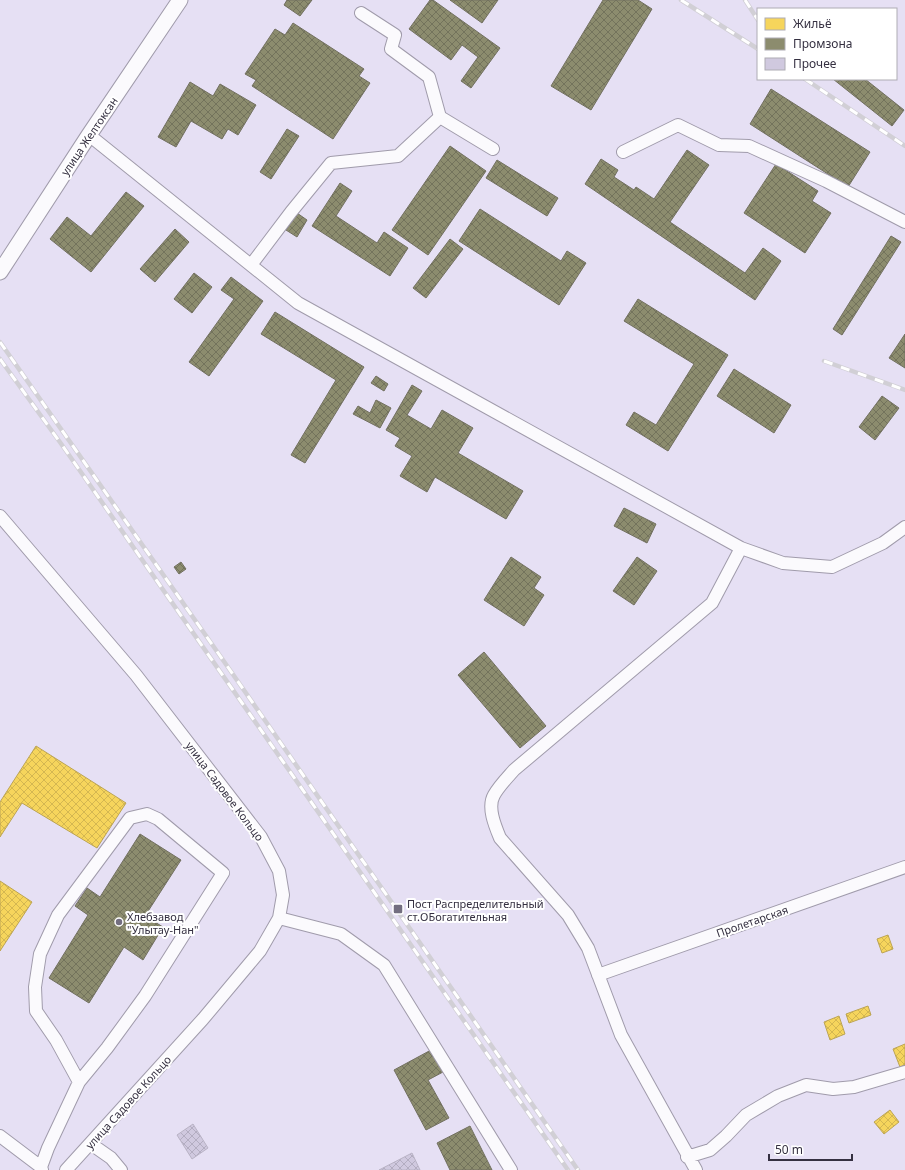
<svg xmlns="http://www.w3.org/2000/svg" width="905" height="1170" font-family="'Noto Sans',sans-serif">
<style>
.homes{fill:url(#homes-cross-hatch);stroke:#bca454}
.industry{fill:url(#industry-cross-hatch);stroke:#727060}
.building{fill:url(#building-cross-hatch);stroke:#b9b3c5}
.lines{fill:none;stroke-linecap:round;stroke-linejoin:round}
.minor-casing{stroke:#a09bab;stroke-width:14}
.major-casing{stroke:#a09bab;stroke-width:17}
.minor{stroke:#fbfafd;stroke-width:12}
.major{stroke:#fbfafd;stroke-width:15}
.rail-casing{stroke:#d1cfd5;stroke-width:4.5}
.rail{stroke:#fff;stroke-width:3;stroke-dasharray:9;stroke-linecap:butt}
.poi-dot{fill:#736e80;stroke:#fff;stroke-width:1.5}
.labels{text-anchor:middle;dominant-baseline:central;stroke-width:4;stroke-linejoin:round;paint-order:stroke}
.street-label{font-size:11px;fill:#353041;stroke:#fff}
.poi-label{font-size:11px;fill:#353041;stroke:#fff;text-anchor:start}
</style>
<defs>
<pattern id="homes-cross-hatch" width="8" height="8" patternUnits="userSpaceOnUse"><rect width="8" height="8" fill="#f6d55c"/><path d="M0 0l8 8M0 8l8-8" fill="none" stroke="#d4b751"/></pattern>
<pattern id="industry-cross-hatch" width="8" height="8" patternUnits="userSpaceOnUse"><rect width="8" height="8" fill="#8c8c6e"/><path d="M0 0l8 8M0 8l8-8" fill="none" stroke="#73735c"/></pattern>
<pattern id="building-cross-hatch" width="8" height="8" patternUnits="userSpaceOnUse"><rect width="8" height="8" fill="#d0c9df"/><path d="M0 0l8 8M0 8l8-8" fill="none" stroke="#b3adc1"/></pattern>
</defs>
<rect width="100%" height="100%" fill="#e6e0f4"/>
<path class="homes" d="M36,746L126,803L97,848L22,803L0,837V802Z
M0,881L32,902L0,951Z
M888,935L893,949L882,953L877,939Z
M868,1006L871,1015L849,1023L846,1014Z
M839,1016L845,1034L830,1040L824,1022Z
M905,1044V1065L900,1067L893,1049Z
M890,1110L899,1122L884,1134L874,1122Z"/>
<path class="industry" d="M287,0H312L300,16L284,5Z
M430,0H433L500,48L471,88L461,81L478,57L462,45L451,60L409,29Z
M450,0H498L482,23Z
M603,0H638L652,9L591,110L551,86Z
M293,23L364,69L359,76L370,83L333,139L252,86L256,80L245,74L275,29L285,35Z
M833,79H865L904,110L892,126Z
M190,82L213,96L220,84L256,105L238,135L228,129L222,139L191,121L176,147L158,137Z
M771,89L870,152L848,187L750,124Z
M287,129L299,136L271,179L260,172Z
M450,146L486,171L428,255L392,230Z
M687,150L709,165L670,222L745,273L763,248L781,261L755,300L585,184L601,159L618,170L614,177L634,190L636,187L654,199Z
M497,160L558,198L547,216L486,178Z
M776,164L818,191L812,201L831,213L805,253L744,213Z
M340,183L352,191L336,216L377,243L384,232L408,248L390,276L312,226Z
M126,192L144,206L91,272L50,239L67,217L91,236Z
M480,209L561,261L567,251L586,263L559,305L459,241Z
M297,213L307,220L297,237L286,230Z
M175,229L189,242L155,282L140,269Z
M891,236L901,242L842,335L833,329Z
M450,239L463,249L426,298L413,288Z
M194,273L212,287L192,313L174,299Z
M231,277L263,301L209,376L189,362L234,299L221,290Z
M638,299L728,355L668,451L626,425L634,412L656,425L694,364L624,321Z
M275,312L364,367L305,463L291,455L336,380L261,334Z
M905,334V368L889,358Z
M734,369L791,405L774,433L717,396Z
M376,376L388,384L384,391L371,383Z
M412,385L422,391L407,415L431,429L442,410L473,428L458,453L523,491L506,519L435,477L427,492L400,476L412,456L395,446L400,438L386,430Z
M882,396L899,408L875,440L859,427Z
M376,400L391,408L380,428L353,414L358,406L370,413Z
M624,508L656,524L647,543L614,526Z
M511,557L541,577L534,588L544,595L524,626L484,600Z
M637,557L657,571L634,605L613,591Z
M181,562L186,569L179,574L174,567Z
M484,652L546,726L520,748L458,675Z
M140,834L181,860L145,916L163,927L143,960L124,947L89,1003L49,978L88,915L75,906L87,888L100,897Z
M431,1050L443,1072L428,1080L449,1118L426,1130L394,1070Z
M470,1126L492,1170H450L437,1143Z"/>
<path class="building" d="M193,1124L208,1148L192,1159L177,1135Z
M412,1153L420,1170H379Z"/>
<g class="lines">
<defs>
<path id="minor" d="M361,13L395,35L391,49L429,77L440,117
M89,135L298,303L741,548L783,563L832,567L883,543L905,527
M623,152L678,125L719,145L749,146L826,181L905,222
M251,265L291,212L331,163L398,156L440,117L493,149
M0,516L136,675L261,837L279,871L283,895L279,918L260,951L203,1019L66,1170
M279,918L341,934L384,965L511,1170
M598,975L905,867
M0,1136L41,1167
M91,1144L111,1158L121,1170
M687,1157L710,1150L726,1136L746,1115L778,1096L806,1085L833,1089L854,1087L905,1072
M42,1170L41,1167L48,1148L79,1082L107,1048L145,996L223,873L158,819L147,814L130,818L58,915L40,954L35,987L36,1011L56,1040L79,1082
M696,1170L621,1035L588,948L568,915L500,838C495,826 487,807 494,795C499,786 507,778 514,770L712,603L741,548"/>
<path id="major" d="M0,272L89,135L180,0"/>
</defs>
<use href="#minor" class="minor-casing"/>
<use href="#major" class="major-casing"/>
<use href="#minor" class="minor"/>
<use href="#major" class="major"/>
<defs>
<path id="rail" d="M681,0L758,49
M745,0L758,20
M805,79L905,146
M0,342L216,650L578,1170
M0,359L62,445L568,1170
M824,361L905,390"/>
</defs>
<use href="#rail" class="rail-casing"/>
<use href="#rail" class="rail"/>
</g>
<g class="poi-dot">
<rect x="393" y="904" width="10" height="10" rx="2"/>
<circle cx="119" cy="922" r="4"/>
</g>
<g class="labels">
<g class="street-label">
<text transform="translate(89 136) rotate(-56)">улица Желтоксан</text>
<text transform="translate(225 791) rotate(53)">улица Садовое Кольцо</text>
<text transform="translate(752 921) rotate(-19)">Пролетарская</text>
<text transform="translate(128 1102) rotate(-48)">улица Садовое Кольцо</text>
</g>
<g class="poi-label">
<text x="407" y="903">Пост Распределительный<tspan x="407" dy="13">ст.ОБогатительная</tspan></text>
<text x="127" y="916">Хлебзавод<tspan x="127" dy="13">"Улытау-Нан"</tspan></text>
</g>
</g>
<rect x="757" y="8" width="140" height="72" fill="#ffffff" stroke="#aeacb3"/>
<rect x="765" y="18" width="20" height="12" fill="#f6d55c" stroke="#aeacb3"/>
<text x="793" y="28" font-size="12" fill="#353041">Жильё</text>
<rect x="765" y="38" width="20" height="12" fill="#8c8c6e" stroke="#aeacb3"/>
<text x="793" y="48" font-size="12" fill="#353041">Промзона</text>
<rect x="765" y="58" width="20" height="12" fill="#d0c9df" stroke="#aeacb3"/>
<text x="793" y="68" font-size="12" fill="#353041">Прочее</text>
<path d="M769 1154v6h83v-6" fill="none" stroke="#353041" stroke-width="2"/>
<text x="775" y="1154" font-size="12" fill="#353041" stroke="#ffffff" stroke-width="3" paint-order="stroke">50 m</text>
</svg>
